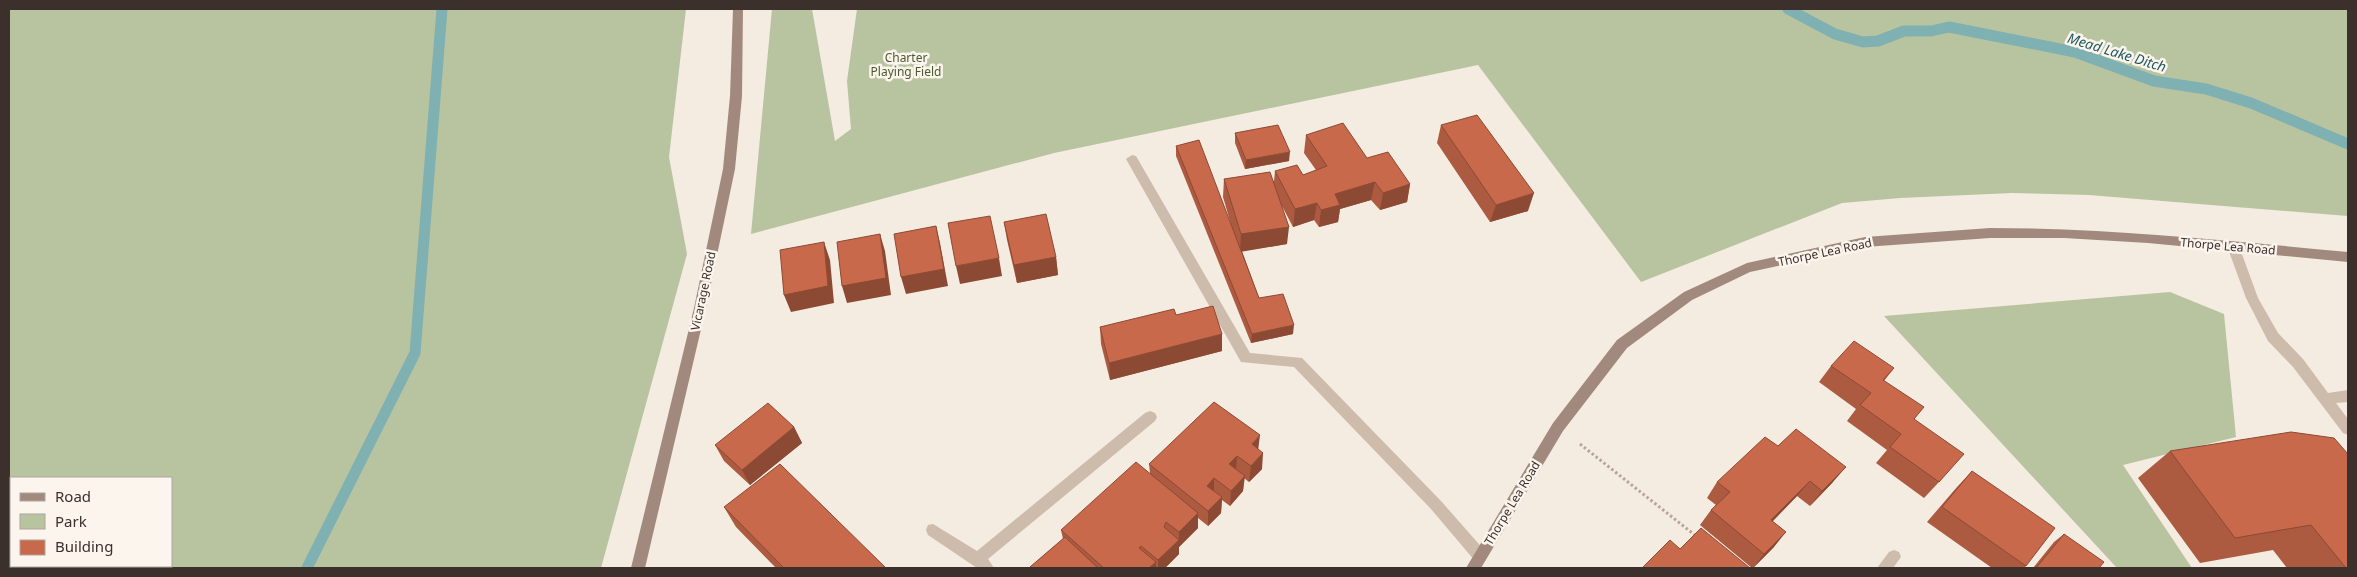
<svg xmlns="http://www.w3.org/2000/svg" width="2357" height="577" font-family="'Noto Sans',sans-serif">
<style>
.green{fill:#b8c4a0;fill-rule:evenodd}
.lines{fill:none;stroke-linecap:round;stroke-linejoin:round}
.stream{stroke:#7fb0b2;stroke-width:11}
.path{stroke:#b9a596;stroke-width:3;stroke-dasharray:2.5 2.5;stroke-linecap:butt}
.service{fill:#cdbbac;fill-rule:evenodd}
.minor{fill:#cdbbac;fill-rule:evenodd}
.secondary{fill:#a18a7d;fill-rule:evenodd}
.wall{fill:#ac5a40}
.shaded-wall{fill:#8c4a34}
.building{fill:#c8694b;stroke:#8c4a34}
.labels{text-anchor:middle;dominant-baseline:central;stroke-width:5;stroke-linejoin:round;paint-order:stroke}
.park-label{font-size:12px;fill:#4a5a2e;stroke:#fbf5ee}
.street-label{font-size:12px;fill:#3b302b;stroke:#fbf5ee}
.water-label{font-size:14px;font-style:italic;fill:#1f5a5e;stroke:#fbf5ee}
</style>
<rect width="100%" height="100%" fill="#f4ebe1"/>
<path class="green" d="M9,9H686L669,157L687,254L601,568H9ZM171,478V566H11V478Z
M772,9H812L835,141L851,129L847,81L857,9H2348V216L2089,195L2012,193L1900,198L1842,203L1641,282L1478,65L1054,153L751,234Z
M2170,292L2224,314L2236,437L2123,465L2192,568H2117L1884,316Z"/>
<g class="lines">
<path class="stream" d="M1788,9L1835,34L1863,42L1878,41L1904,31H1931L1949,27L2075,52L2154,81L2206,89L2251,103L2348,144
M307,568L415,353L442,9"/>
<path class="path" d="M1580,444L1696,536"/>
<path class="service" d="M1132,155L1136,156L1250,353L1302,358L1441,501L1485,551L1487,556L1485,561L1480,563L1475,561L1431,509L1294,367L1241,362L1126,159Z
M2233,241L2239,246L2258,298L2278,333L2303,359L2328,393L2348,390V402L2336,403L2348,419V435L2343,433L2293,367L2268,341L2246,298L2227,246Z"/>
<path class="minor" d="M1150,411L1155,413L1157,417L1155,421L988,559L994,568H977L928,535L926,530L928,525L933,524L977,551L1145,413Z
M1894,550L1899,552L1901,557L1893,568H1877L1889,552Z"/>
<path class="secondary" d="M733,9H743L742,96L735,169L706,308L645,568H631L694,308L723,169L730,96Z
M1990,228C2110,228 2229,241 2348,252V262L2148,243L2064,238H1990L1865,247L1750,272L1692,300L1627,348L1563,431L1481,568H1466L1553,423L1617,340L1684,292L1747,263L1865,237Z"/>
</g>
<path class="wall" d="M1441,125L1528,211L1490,222L1437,143Z
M1235,133L1289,161L1245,169L1235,143Z
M1306,135L1367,158L1410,184L1407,202L1380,210L1371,200L1340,209L1338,222L1319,227L1314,220L1293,227L1282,206L1287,244L1242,251L1259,298L1293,334L1251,343L1176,156V146L1232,228L1223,197L1224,179L1274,181L1275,171L1303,175L1316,170L1304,153Z
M1004,222L1056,257L1058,275L1017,283L1007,240Z
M1176,315L1222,351L1110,380L1101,344L1100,327Z
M1831,366L1894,368L1884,381L1914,419L1939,482L1924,498L1876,463L1887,450L1847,421L1856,409L1819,382Z
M794,427L802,443L750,485L724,461L715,445Z
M1778,446L1833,482L1810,506L1797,496L1773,521L1774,547L1753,568H1752L1700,525L1711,510L1716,505L1707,498L1717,482Z
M1258,449L1262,469L1249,482L1244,478L1243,491L1230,506L1222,500L1221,513L1208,526L1198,518V528L1179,547V554L1165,568H1031L1030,567L1063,539L1061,530L1150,473L1149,464Z
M2170,451L2348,454V568H2287L2273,550L2200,563L2138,478Z
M1972,471L2026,566L2024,568H1992L1927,522L1957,487Z
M724,507L886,568H776L736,527Z
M2064,534L2099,568H2033L2054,542Z"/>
<path class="shaded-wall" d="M1290,152L1289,161L1245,169L1246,160Z
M1375,182L1371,200L1340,209L1338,222L1319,227L1321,210L1335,194Z
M1410,184L1407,202L1380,210L1383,193Z
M1534,193L1528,211L1490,222L1496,205Z
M1317,203L1314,220L1293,227L1295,209Z
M936,226L940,243L948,286L906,294L901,277Z
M1289,227L1287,244L1240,252L1241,234Z
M880,234L885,251L891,295L847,303L842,286Z
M824,242L830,260L834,303L791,312L784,295Z
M1056,257L1058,275L1017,283L1014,265Z
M999,258L1002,276L960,284L956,266Z
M1294,325L1293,334L1251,343L1252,334Z
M1222,334V351L1110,380L1109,363Z
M794,427L802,443L750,485L742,470Z
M1260,435L1258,451L1252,444Z
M1263,453L1262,469L1249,482L1251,466Z
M1237,456L1236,472L1229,464Z
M1846,467L1833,482L1810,506L1822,491Z
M1245,476L1243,491L1230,506L1231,491Z
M1214,478V493L1207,486Z
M1810,481L1797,496L1759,535L1771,520Z
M1222,497L1221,513L1208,526V511Z
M1198,513V528L1179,547V532Z
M1786,532L1774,547L1753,568L1764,554Z
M1179,540V554L1165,568H1158V560Z
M1156,562V568H1149Z"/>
<path class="building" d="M1477,115L1534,193L1496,205L1441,125Z
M1343,123L1367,158L1388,152L1410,184L1383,193L1375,182L1335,194L1340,205L1321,210L1317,203L1295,209L1275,171L1297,165L1303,175L1327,166L1306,135Z
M1278,125L1290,152L1246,160L1235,133Z
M1199,140L1259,298L1283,294L1294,325L1252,334L1176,146Z
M1270,172L1289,227L1241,234L1224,179Z
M1046,214L1056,257L1014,265L1004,222Z
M990,216L999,258L956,266L948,223Z
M936,226L944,269L901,277L894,234Z
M880,234L886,278L842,286L837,242Z
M824,242L828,286L784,295L780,250Z
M1213,306L1222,334L1109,363L1100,327L1174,309L1176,315Z
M1854,341L1894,368L1883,380L1924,407L1914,419L1964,454L1939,482L1890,447L1901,434L1860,405L1871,393L1831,366Z
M1214,402L1260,435L1252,444L1263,453L1251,466L1237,456L1229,464L1245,476L1231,491L1214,478L1207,486L1222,497L1208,511L1149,464Z
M768,403L794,427L742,470L715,445Z
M1796,429L1846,467L1822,491L1810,481L1771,520L1786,532L1764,554L1711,510L1730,492L1717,482L1765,437L1778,446Z
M2291,432L2334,438L2348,454V568H2346L2311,525L2235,538L2170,451Z
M1136,462L1198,513L1179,532L1166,522L1164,527L1179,540L1158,560L1141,546L1139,548L1156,562L1149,568H1122L1120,567L1119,568H1104L1061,530Z
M780,464L886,568H784L724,507Z
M1972,471L2055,528L2026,566L1942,507Z
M1701,528L1750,568H1642L1670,540L1680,549Z
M2064,534L2104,562L2099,568H2036Z
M1065,537L1098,568H1032L1030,567Z"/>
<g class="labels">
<g class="park-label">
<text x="906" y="57">Charter<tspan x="906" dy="14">Playing Field</tspan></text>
</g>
<g class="street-label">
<text transform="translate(2228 246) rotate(5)">Thorpe Lea Road</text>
<text transform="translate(1825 252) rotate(-12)">Thorpe Lea Road</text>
<text transform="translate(703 291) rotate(-78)">Vicarage Road</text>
<text transform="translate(1512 503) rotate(-59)">Thorpe Lea Road</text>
</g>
<g class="water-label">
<text transform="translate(2117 52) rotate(17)">Mead Lake Ditch</text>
</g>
</g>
<rect width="2357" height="577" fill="none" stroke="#3b302b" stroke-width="20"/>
<rect x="10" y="477" width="162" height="90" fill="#fbf5ee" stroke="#aea6a0"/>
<rect x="20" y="493" width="25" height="8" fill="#a18a7d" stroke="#aea6a0"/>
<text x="55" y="502" font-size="15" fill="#3b302b">Road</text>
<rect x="20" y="514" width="25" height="15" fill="#b8c4a0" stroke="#aea6a0"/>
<text x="55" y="527" font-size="15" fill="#3b302b">Park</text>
<rect x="20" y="540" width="25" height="15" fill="#c8694b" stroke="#aea6a0"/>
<text x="55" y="552" font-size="15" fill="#3b302b">Building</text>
</svg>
